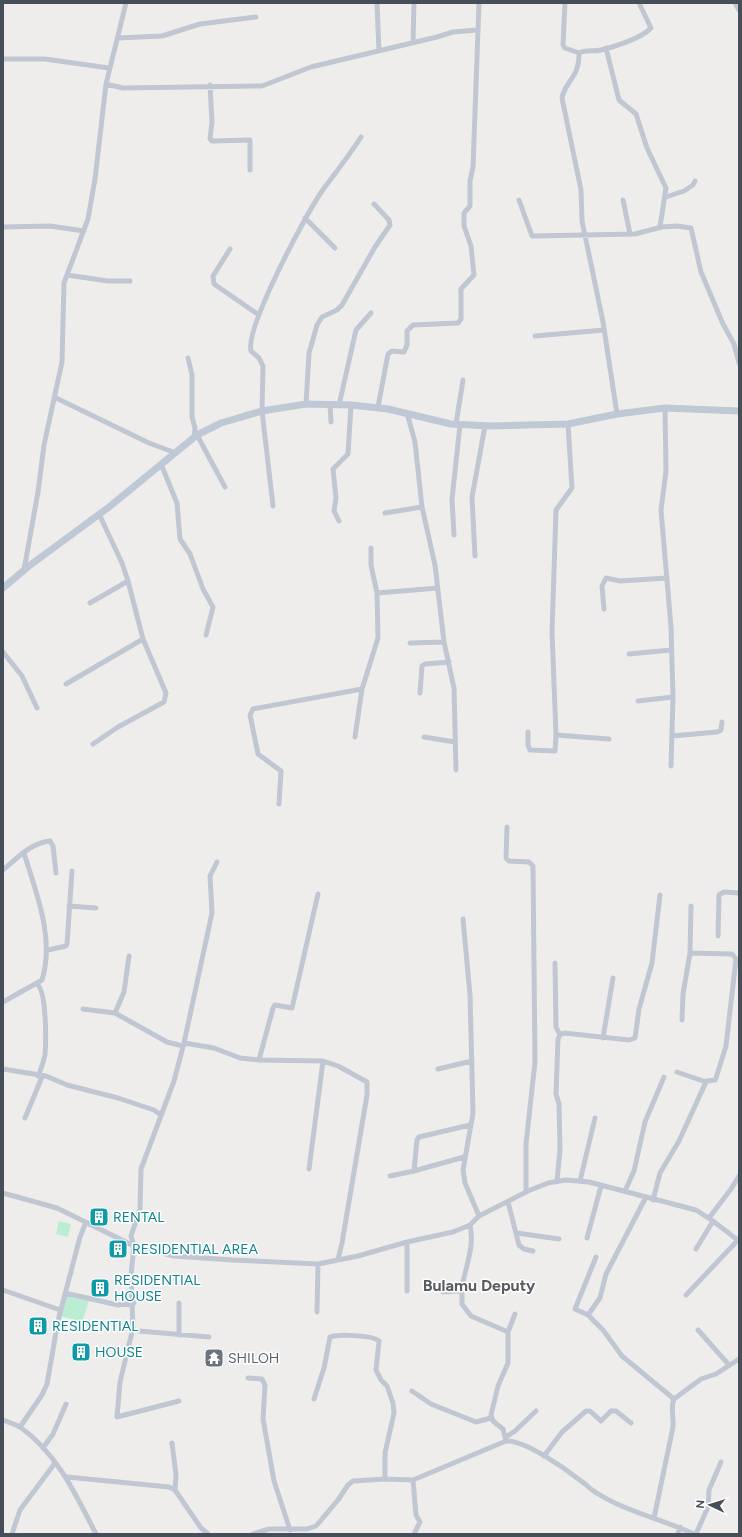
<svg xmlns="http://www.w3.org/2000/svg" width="742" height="1537" font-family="Figtree,sans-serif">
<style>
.green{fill:#bbedd3}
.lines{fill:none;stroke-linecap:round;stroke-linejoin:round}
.street{stroke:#c0c7d2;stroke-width:5}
.secondary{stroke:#bfc8d5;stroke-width:7}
.labels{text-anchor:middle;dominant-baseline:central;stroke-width:3;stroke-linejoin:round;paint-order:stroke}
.culture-label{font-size:14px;fill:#0d838f;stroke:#fff;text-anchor:start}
.worship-label{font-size:14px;fill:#5b616d;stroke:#fff;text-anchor:start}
.quarter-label{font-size:16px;font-weight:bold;fill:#595c61;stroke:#fff}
</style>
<rect width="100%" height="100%" fill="#efedec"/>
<path class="green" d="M59,1221L71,1224L68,1237L56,1234Z
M67,1296L89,1301L82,1322L61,1316Z"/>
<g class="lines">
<path class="street" d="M377,3L379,51
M565,3L563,45L565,48L579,53
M735,3L739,10
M118,38L162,36L200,24L256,17
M413,42L414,3
M606,48L619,100L636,114L647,148L666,188L660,227
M3,59H45L109,68
M106,84L123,88L262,86L311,67L437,37L453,32L477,30
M210,85L212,122L210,139L212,141L250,140V170
M666,197L684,191L693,185L695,181
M519,200L532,236L635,234L662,227L677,226L691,228L701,272L723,324L734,344L739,363
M623,200L630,234
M305,218L335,248
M3,227L50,226L84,231
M230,249L213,276L214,284L259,315
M67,275L108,281H130
M535,336L604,330
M188,358L192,375V417L195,428L194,438
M54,397L149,443L176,453
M306,404L309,353L317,325L322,317L337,310L342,305L375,247L390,225L389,220L374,204
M330,404L331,422
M339,405L356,330L371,313
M378,407L388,354L392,351L404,352L407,345V331L413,325L458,323L461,319V289L474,275L471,246L464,226V213L470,206V181L473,167L479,3
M665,408L666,471L661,510L671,627L673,697L671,766
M407,413L415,442L422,507L435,565L444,642L454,688L456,770
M617,414L603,322L582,221L581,190L562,98C565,81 580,77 579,53C586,49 594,52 601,50C614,47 642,38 651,28L639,3
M456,424L463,380
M568,424L572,488L556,510L552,632L556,735L609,739
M197,435L225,487
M161,464L177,503L180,539L190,554L203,589L213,607L206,635
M273,506L262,411L263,366L259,358L251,351C245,328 306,214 322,191C335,173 349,156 361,137
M385,513L422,507
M339,521L334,511L336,498L333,469L348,454L351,405
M454,535L452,499L460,425
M371,548V565L377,593
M475,556L472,497L485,426
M24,570L38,492L44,445L62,362L64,283L88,219L95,179L106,84L126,3
M90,603L128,581
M604,609L602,586L606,578L620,581L667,578
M410,643L444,642
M3,652L22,676L37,708
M629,654L671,650
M66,684L143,639
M420,693L422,666L425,664L449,662
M638,701L673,697
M528,732V745L530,750L555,751L556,735
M672,736L717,732L721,730L722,722
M355,737L362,689
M424,737L455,742
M93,744L118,727L164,702L166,693L143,639L128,581L122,563L99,514
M279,804L281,771L258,754L250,715L253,709L362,689L378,638L377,593L438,588
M507,827L506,858L509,861L529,862L533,866L535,1062L526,1144V1192
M3,870C16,859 32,842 50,841L53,846L56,873
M69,906L96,908
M463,919L470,995L473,1113L463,1170L465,1183L479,1216
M718,936L719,895L724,892L739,893
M48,950L66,946L67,944L72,871
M555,963L556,1027L560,1035
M36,984C47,987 46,1043 45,1055C43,1063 41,1070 38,1076
M3,1002L42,980C55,938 36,893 24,853
M83,1009L115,1013L167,1042L179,1045
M115,1013L124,992L129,956
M682,1020L683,994L690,953
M560,1035L564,1033L629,1040L635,1038L639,1009L652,963L660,895
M603,1038L613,978
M184,1043L214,1048L240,1058L259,1060L323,1061L338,1066L367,1082V1095L342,1243L338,1259
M259,1060L273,1008L275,1005L292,1008L318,894
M3,1069L46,1076L67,1085L118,1098L154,1110L161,1115
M438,1069L472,1061
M677,1072L706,1082
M25,1118L42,1077
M309,1169L323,1061
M414,1171L464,1157
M390,1176L414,1171L417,1140L419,1137L470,1125
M557,1181L560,1150L559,1104L556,1094L558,1039L560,1035
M580,1181L595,1118
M625,1191L634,1171L645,1122L664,1077
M3,1193L57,1208L134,1246L174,1256L232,1260L318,1264L358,1256L407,1242L453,1232L470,1225L479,1216L528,1191L548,1183L566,1180L589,1182L696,1210L713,1221L739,1241
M653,1200L660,1173L679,1141L705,1084L707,1081L715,1080L716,1078L726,1046L736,959L732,954L690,953L691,906
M508,1202L519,1245L524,1249L533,1251
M709,1218L731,1189L739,1176
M517,1233L559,1239
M587,1238L601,1186
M696,1249L713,1221
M596,1257L575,1309L588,1315L603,1330L622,1356L674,1399
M462,1288V1304L471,1316L508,1332
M3,1290L60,1310
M407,1291V1242
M443,1292L459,1291L462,1288C465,1267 475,1247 470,1225
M65,1293L118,1305L134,1303
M686,1295L739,1239
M317,1312L318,1264
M588,1315L600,1298L606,1274L646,1197
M698,1330L729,1365
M139,1331L209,1337
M179,1335V1303
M248,1378L262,1379L265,1385L263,1419L274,1481L290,1530
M412,1391L431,1404L476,1422L491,1418
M314,1399L324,1368L330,1337C338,1334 372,1335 379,1341L376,1370L381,1380L387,1386L393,1403L394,1413L385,1453V1479
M179,1401L117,1417L120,1382L133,1328L131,1275L134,1246L131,1236L140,1209L141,1169L174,1081L184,1043L212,913L210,876L217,862
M3,1420C8,1422 15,1424 20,1427C57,1453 76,1495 96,1534
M20,1427L42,1395L47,1384L58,1321L80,1237L86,1222
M506,1437L515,1431L536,1411
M506,1441L503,1429L493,1421L491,1415L498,1386L508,1363V1332L515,1314
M172,1443L176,1475L175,1490
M43,1448L53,1434L66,1404
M544,1456L562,1432L586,1411H590L601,1421L611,1411H616L631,1423
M67,1477L169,1487L175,1490L201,1528L208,1534
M413,1480L416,1515L420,1522L414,1534
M654,1518L673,1427C674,1417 670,1408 674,1399L701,1379L716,1374L739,1359
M12,1534L20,1510L55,1463
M253,1534L269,1529H307L316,1526L338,1500L348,1485L353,1481L385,1479L413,1480L506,1441C525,1440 566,1469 581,1481C586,1484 590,1489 595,1492C626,1512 662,1519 694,1534
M678,1534L680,1527
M696,1534L708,1507L709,1490L721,1462"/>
<path class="secondary" d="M3,588L29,566L109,507L197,435L221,423L262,411L306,404L351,405L388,409L451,424L492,426L568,424L617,414L665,408L739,411"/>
</g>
<defs>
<symbol id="building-square" viewBox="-11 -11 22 22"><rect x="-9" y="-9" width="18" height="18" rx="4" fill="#0f9aa8" stroke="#fff"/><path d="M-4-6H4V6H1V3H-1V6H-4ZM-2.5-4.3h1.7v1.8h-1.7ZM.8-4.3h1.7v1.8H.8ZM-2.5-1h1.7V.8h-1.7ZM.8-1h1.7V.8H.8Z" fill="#fff"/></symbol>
<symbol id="temple-square" viewBox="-11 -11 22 22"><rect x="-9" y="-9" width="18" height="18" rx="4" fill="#6b7280" stroke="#fff"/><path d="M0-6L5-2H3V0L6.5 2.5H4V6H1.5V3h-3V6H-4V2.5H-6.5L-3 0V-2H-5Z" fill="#fff"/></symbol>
</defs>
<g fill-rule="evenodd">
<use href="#building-square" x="88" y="1206" width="22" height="22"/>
<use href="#building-square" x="107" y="1238" width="22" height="22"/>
<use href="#building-square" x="89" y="1277" width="22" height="22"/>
<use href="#building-square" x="27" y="1315" width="22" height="22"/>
<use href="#building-square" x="70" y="1341" width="22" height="22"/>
<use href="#temple-square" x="203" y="1347" width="22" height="22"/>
</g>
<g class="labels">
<g class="culture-label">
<text x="113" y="1217">RENTAL</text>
<text x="132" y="1249">RESIDENTIAL AREA</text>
<text x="114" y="1280">RESIDENTIAL<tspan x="114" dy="16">HOUSE</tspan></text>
<text x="52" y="1326">RESIDENTIAL</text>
<text x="95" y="1352">HOUSE</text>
</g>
<g class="worship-label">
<text x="228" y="1358">SHILOH</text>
</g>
<g class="quarter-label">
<text x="479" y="1285">Bulamu Deputy</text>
</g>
</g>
<rect width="742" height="1537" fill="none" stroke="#454e59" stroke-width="8"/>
<g transform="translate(710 1505) rotate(274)" stroke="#ffffff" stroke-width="3" paint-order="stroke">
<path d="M0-3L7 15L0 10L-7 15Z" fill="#454e59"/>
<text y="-6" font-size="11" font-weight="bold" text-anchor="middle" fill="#454e59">N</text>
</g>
</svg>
